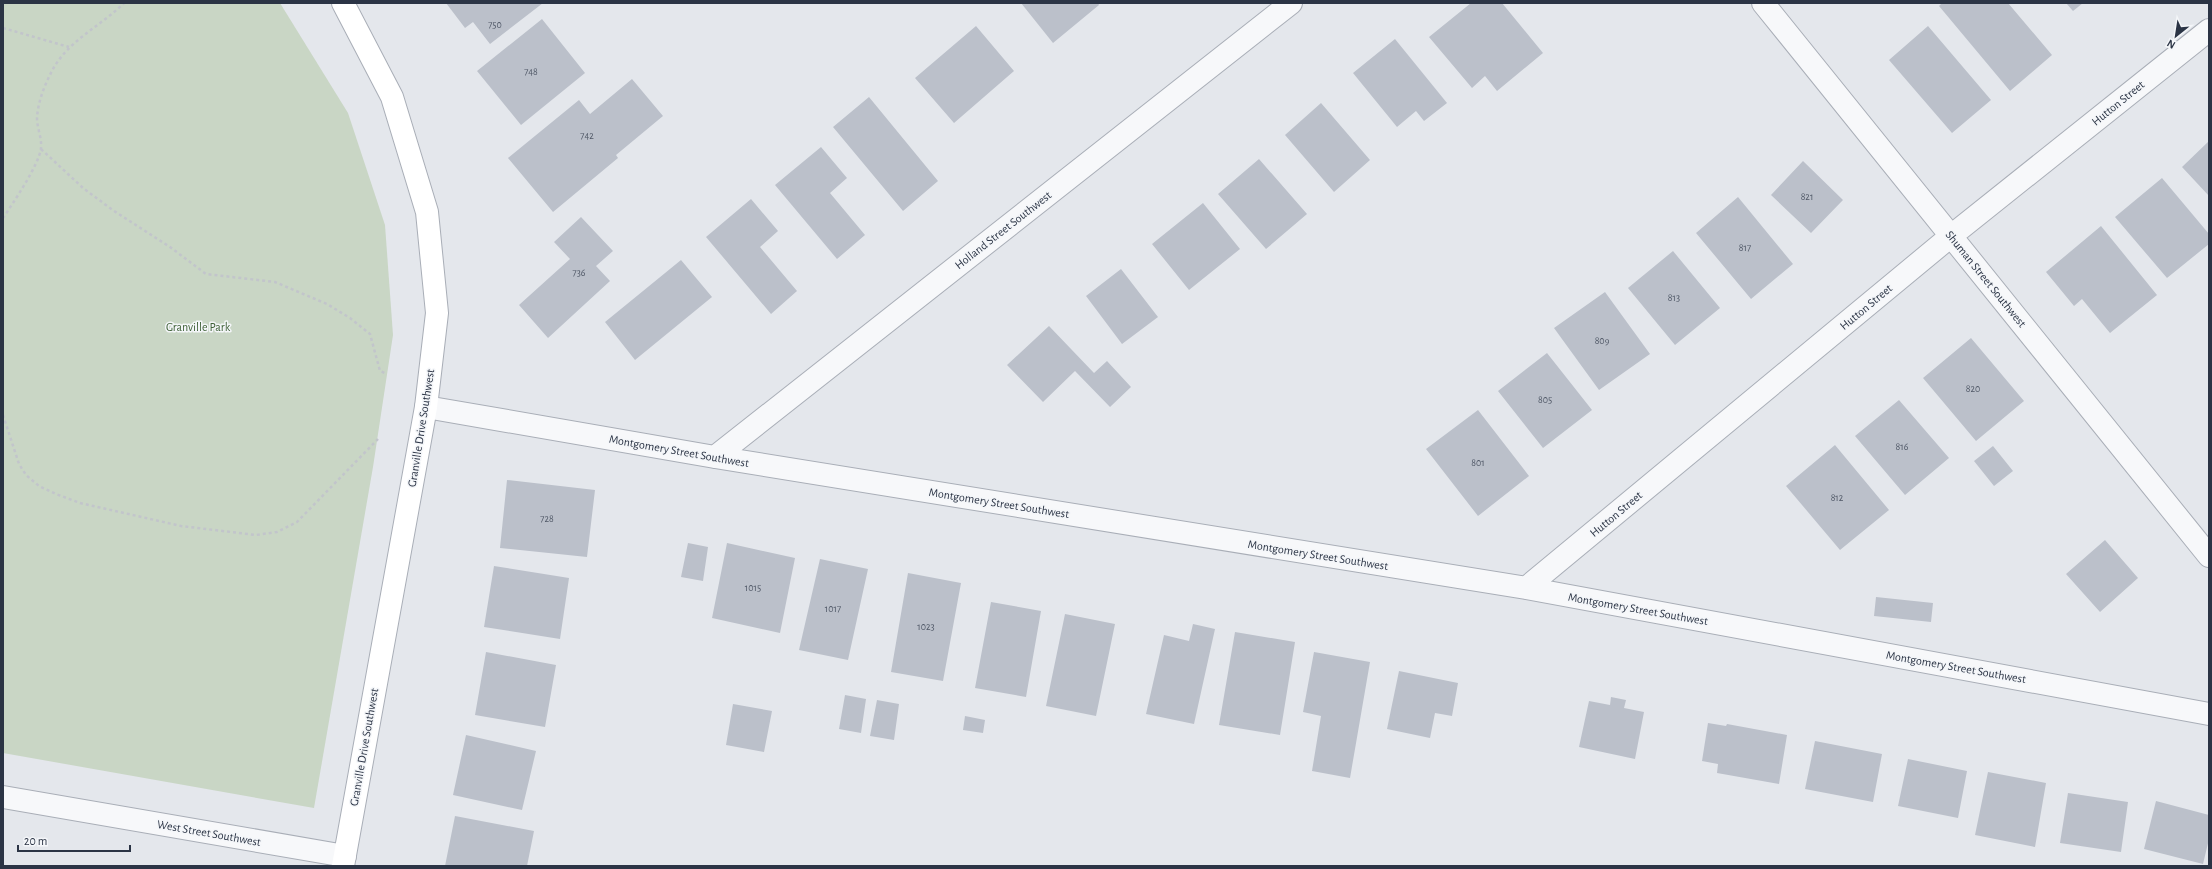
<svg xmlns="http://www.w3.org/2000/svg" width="2212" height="869" font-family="'Alegreya Sans',sans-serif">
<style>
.green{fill:#c9d6c5}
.building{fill:#bbc0ca}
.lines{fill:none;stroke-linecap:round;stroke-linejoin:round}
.street-casing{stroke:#a9aeb7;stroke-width:24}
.secondary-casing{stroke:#a9aeb7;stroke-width:24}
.path{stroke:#c2c5cb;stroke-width:2.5;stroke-dasharray:3 3;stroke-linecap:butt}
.street{stroke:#f7f8fa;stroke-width:22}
.secondary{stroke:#fff;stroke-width:22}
.labels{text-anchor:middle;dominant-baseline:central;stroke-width:3;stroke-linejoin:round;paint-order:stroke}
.number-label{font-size:10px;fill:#4f5766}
.street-label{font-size:12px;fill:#2b3445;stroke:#f4f6f9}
.park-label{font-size:12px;fill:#3f6138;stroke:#f4f6f9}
</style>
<rect width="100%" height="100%" fill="#e4e7ec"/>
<path class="green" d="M3,3H280L348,113L385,225L393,335L373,467L314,808L3,753Z"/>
<path class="building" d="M446,3H543L490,44L473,22L465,28Z
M1021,3H1098L1099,5L1053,43Z
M1471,3H1502L1543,53L1497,91L1485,76L1472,88L1429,37Z
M1942,3H2008L2052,55L2010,91L1939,6Z
M2066,3H2083L2073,11Z
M542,19L585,73L521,125L477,71Z
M976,26L1014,71L954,123L915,78Z
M1928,26L1991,100L1952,133L1889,60Z
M1395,39L1447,103L1424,121L1416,111L1397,127L1353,73Z
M632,79L663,116L616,155L618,158L553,212L508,158L579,100L590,114Z
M869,97L938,181L903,211L833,127Z
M1321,103L1370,160L1334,192L1285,135Z
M2209,141V196L2182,167Z
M821,147L847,178L830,193L865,235L837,259L775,185Z
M1259,159L1307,214L1266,249L1218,194Z
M1803,161L1843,200L1811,233L1771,195Z
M2162,178L2209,234V244L2167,278L2115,217Z
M1738,197L1793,264L1751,299L1696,233Z
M751,199L778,231L760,247L797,291L771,314L706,237Z
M1203,203L1240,249L1189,290L1152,244Z
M581,217L613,251L596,266L610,281L548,338L519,305L570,259L554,242Z
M2101,226L2157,295L2110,333L2082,299L2074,306L2046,272Z
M1673,251L1720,308L1675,345L1628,288Z
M681,260L712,297L635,360L605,322Z
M1121,269L1158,317L1122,344L1086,296Z
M1605,292L1650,354L1599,390L1554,328Z
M1049,326L1094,373L1107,361L1131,387L1110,407L1075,371L1043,402L1007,365Z
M1971,338L2024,401L1976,441L1923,378Z
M1547,353L1592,410L1543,448L1498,391Z
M1899,400L1949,458L1905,495L1855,436Z
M1478,410L1529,476L1478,516L1426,449Z
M1835,445L1889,510L1840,550L1786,486Z
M1993,446L2013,471L1994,486L1974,461Z
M507,480L595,490L587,557L500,548Z
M2105,540L2138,578L2100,612L2066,574Z
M688,543L708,547L703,581L681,577Z
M727,543L795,558L780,633L712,618Z
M820,559L868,569L848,660L799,650Z
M494,566L569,578L560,639L484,627Z
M908,573L961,583L943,681L891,672Z
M1876,597L1933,603L1931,622L1874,616Z
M991,602L1041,611L1026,697L975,688Z
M1065,614L1115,624L1096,716L1046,706Z
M1193,624L1215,629L1194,724L1146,714L1164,635L1189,641Z
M1235,632L1295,642L1280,735L1219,725Z
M486,652L556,665L545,727L475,715Z
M1314,652L1370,662L1350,778L1312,771L1321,716L1303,712Z
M1399,671L1458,683L1452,716L1435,713L1430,738L1387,729Z
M845,695L866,699L861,733L839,729Z
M1611,697L1626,700L1624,708L1644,712L1635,759L1579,747L1589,701L1610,705Z
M877,700L899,704L894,740L870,736Z
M733,704L772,711L764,752L726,745Z
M965,716L985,720L983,733L963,730Z
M1708,723L1726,726L1727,724L1787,735L1779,784L1717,773L1718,764L1702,761Z
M466,735L536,751L522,810L453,795Z
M1815,741L1882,754L1873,802L1805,789Z
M1908,759L1967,771L1958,818L1898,806Z
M1988,772L2046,783L2035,847L1975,835Z
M2068,793L2128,802L2121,852L2060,843Z
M2156,801L2209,815V839L2203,864L2144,849Z
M455,816L534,831L527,866H445Z"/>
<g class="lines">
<defs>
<path id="street" d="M1763,3L2209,556
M426,407L715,457L1526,588L2209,714
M715,457L1291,3
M1526,588L1951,236L2209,30
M3,797L345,856"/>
<path id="secondary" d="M343,3L392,97L427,212L437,313L426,407L343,866"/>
</defs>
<use href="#street" class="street-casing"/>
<use href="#secondary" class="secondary-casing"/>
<path class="path" d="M3,28L69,47
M41,149L83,188L114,211L170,247L206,274L275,282L327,304L350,318L370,334L380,371L387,374
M3,218C13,203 39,165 41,148C42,138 37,128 37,118C38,101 45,84 53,69C69,40 101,26 124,3
M3,415L19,464L26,475L39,486L56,494L80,503L181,526L256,535L277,532L297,522L378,439"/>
<use href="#street" class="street"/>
<use href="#secondary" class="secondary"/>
</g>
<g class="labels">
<g class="number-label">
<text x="495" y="25">750</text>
<text x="531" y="72">748</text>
<text x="587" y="136">742</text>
<text x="1807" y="197">821</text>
<text x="1745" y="248">817</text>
<text x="579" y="273">736</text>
<text x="1674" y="298">813</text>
<text x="1602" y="341">809</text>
<text x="1973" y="389">820</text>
<text x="1545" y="400">805</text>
<text x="1902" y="447">816</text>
<text x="1478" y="463">801</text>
<text x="1837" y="498">812</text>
<text x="547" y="519">728</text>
<text x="753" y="588">1015</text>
<text x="833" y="609">1017</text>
<text x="926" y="627">1023</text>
</g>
<g class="street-label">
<text transform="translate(2118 103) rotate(-39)">Hutton Street</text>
<text transform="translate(1003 230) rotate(-38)">Holland Street Southwest</text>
<text transform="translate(1986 279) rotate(51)">Shuman Street Southwest</text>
<text transform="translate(1866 307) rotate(-40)">Hutton Street</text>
<text transform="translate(421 428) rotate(-81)">Granville Drive Southwest</text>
<text transform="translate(679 451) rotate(10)">Montgomery Street Southwest</text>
<text transform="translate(999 503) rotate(9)">Montgomery Street Southwest</text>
<text transform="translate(1616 514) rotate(-40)">Hutton Street</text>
<text transform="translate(1318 555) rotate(9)">Montgomery Street Southwest</text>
<text transform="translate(1638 609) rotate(10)">Montgomery Street Southwest</text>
<text transform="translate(1956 667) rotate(10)">Montgomery Street Southwest</text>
<text transform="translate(364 747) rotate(-80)">Granville Drive Southwest</text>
<text transform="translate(209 833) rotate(10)">West Street Southwest</text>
</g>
<g class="park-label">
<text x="198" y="327">Granville Park</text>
</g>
</g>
<rect width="2212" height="869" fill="none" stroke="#2b3445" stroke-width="8"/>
<g transform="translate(2176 36) rotate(210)" stroke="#f4f6f9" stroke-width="3" paint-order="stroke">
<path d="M0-3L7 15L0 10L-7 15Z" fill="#2b3445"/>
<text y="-6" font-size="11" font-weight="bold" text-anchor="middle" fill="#2b3445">N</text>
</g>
<path d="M18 845v6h112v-6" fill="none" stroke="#2b3445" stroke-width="2"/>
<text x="24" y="845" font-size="12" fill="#2b3445" stroke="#f4f6f9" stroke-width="3" paint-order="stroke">20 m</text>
</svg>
